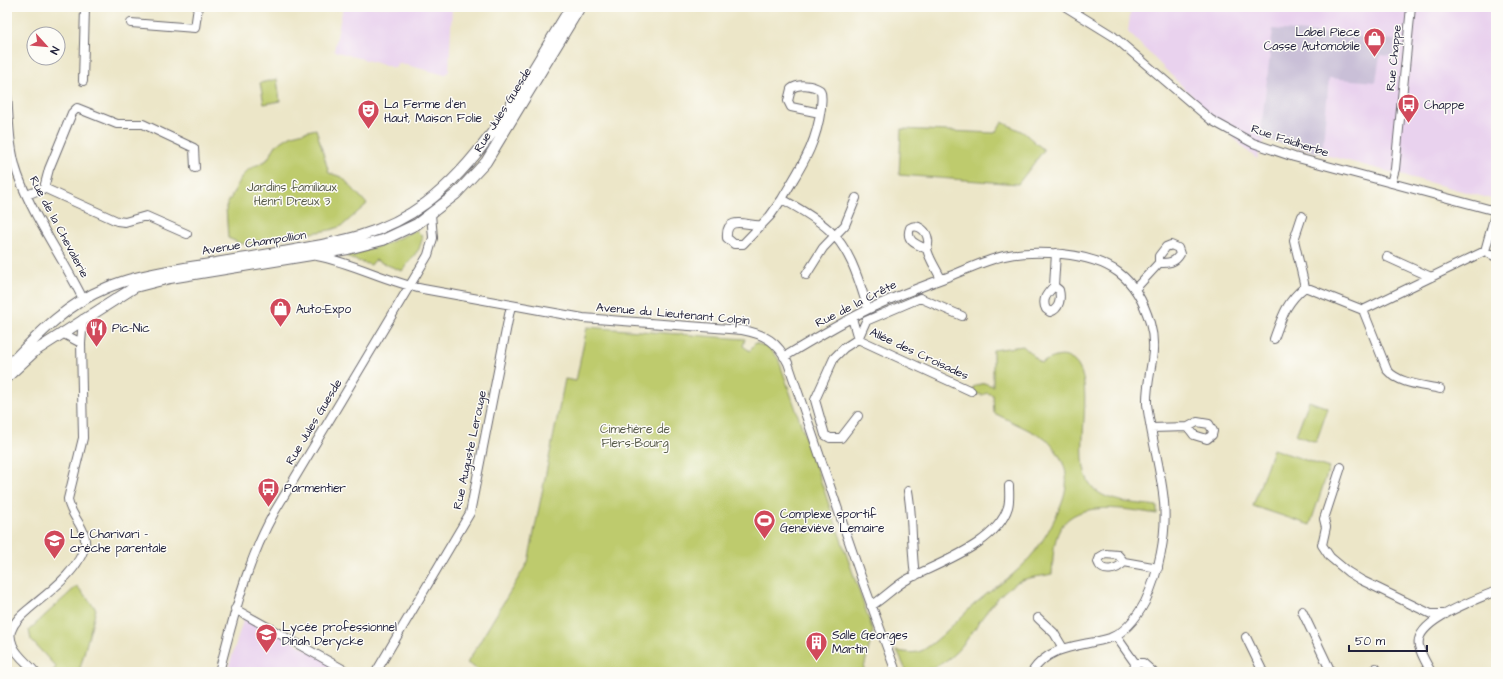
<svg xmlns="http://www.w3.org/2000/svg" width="1503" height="679" font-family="'Architects Daughter',sans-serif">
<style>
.built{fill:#e9d2ee}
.industrial{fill:#c9bfd7}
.green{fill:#becb6d;stroke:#707654}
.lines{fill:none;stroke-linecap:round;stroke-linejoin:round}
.minor-casing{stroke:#69676c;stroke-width:10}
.tertiary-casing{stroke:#69676c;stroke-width:12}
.minor{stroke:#fff;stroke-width:8}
.tertiary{stroke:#fff;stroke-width:10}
.labels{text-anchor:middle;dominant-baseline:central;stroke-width:3;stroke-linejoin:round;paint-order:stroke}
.poi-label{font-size:12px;fill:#22223b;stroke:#fdfcf7;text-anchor:start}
.street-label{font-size:12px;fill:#22223b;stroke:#fdfcf7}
.park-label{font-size:12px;fill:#595d4c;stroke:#fdfcf7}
</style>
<rect width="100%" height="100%" fill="#fdfcf7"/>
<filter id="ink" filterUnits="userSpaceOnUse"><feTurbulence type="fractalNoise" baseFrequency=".025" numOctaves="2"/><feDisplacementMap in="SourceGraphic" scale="8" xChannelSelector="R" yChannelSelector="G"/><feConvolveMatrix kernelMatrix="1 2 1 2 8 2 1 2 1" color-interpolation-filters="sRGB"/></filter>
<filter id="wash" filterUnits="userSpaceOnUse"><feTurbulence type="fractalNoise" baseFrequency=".012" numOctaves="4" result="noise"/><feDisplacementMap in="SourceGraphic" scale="16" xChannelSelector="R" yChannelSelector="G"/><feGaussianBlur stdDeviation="0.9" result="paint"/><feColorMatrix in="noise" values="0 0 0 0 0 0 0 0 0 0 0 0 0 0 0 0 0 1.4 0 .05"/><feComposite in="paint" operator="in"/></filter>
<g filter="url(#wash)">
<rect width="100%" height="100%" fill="#ece6c8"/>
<path class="built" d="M343,7H452L449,71L445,75L399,63L395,68L334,51Z
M1131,7H1496V200L1265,139L1257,159L1245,149L1128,32Z
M245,614L346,672H227Z"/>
<path class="industrial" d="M1273,29L1395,40L1394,54L1392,56L1380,55L1376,82L1329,78L1322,154L1260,138Z"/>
<path class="green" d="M277,79L280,101L264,104L260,83Z
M1002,122L1023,132L1044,150L1018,184L899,175L901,129L995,133Z
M316,129L329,173L342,177L367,204L342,226L330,230L242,244L228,238L226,207L242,176L249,169L267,160L276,145L292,135Z
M416,230L423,237L419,249L402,271L375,260L371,265L348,258V255L386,244Z
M587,327L745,339L743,346L750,351L755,343L768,347L778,358L873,631L863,672H482L467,663L528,562L565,379L576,381Z
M1023,346L1041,363C1048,360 1059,354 1067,357C1105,371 1066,459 1093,488C1108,503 1136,503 1157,506V514C1130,510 1077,498 1060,529C1053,542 1053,559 1052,574C1040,577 1024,577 1014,584C972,612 968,672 907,672L897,651C904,652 913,654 921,651C935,645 964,613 978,601C992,589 1008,580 1021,567C1033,555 1043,541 1051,526C1069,491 1076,469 1045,438L994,413L993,395L987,393L982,395L974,393L973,387L984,383L993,386V350Z
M1309,401L1328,408L1316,442L1296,435Z
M1273,449L1329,468L1310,525L1253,506Z
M77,586L96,609L79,672H52L56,667L31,640L29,630Z"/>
</g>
<g filter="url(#ink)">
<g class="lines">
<defs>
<path id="minor" d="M1066,7L1113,36L1211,120L1253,143L1294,157L1496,211
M131,23L195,28L198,7
M83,81L85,7
M7,94C9,121 9,149 18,175C33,217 63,258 83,299
M820,113L791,107L788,101L791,89C798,83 813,85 820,90C823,96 821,102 821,108C816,147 801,166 782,199C798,208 815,217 829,230C851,250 859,281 868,309
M1391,183L1395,169L1411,7
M44,188L117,221L125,222L146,216L187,234
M27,195L44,188L49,169L72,113L77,108L117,124H143L194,148L195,168
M1302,216L1294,240L1305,287
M761,225C750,227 725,213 727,238L734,244H743L770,216L782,199
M927,249C917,245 905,241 910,228C918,223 927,231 928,240C929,243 927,246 927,249C929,259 937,270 941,279
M1485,251L1496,211
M317,256C354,263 387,282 423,289L583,318L742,330C765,334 778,342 788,363L860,574L896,672
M1387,257L1431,277
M806,275L823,248L845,225L856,198
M1054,286C1048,293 1041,299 1046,309L1050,312C1060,309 1061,298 1059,290L1054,286L1056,253
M1135,289L1159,263V256L1166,247L1171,245L1178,248L1180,254C1175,263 1168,263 1159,263
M1363,310L1387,370C1399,384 1423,385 1440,389
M852,318L858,339
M62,333L81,343
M858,339L971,391
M1274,339C1282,317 1286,302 1305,287L1363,310L1485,251L1496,257
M784,357C812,340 840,323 869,309C895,296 923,286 950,276C968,269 986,260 1004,256C1023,252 1042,252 1062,254C1109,259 1136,275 1150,323C1159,354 1146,374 1147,404C1151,437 1161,469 1164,502C1167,535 1159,572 1145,602C1137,617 1126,632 1110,638C1081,647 1050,644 1032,672
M858,416L841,438H830L825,435L815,400L834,358L844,348L858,339L866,321L920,298L962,316
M1151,428L1188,427L1197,422L1209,424L1213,431L1212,435L1207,439L1194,435L1188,427
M1341,467L1324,519L1326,527L1322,545L1330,557L1348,572L1361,580L1431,614H1446
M908,491C913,519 911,547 915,576
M1124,562L1118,555L1105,554L1100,557L1098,562C1102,574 1117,570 1124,562L1158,568
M871,606C884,598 895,586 908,579C938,563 997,544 1008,507C1010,500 1009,493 1009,486
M235,609L348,672
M1302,611L1331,672
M1038,618L1054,633L1063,648
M1116,636L1135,663L1134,672
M1246,637L1263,672
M1135,663H1143L1153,672
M1376,668L1378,672
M35,672C28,663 18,657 13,646C11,641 9,634 12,629C15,620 23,614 30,608C48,593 81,569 85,544C87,527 69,515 68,499L83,438L81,343L83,319
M219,672C234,616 246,563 275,511L428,255L433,238L431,214
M376,672L470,513L511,305
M1431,672C1427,664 1421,655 1419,646C1413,621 1478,599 1496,591"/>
<path id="tertiary" d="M7,367C37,336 65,305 106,288C131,277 158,273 185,268C218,263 250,257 283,252C336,243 382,236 426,203C490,154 529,74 571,7
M7,377L35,351L135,287L170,278L348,249L383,240L417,224L456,194L486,162L580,7"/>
</defs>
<use href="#minor" class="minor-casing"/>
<use href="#tertiary" class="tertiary-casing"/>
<use href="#minor" class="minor"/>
<use href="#tertiary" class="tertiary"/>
</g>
</g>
<defs>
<symbol id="shop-pin" viewBox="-11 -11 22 30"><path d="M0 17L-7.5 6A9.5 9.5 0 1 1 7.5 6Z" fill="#d1495b" stroke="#fdfcf7"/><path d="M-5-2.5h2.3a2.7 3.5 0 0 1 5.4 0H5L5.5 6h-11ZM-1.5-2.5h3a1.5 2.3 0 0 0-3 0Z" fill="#fff"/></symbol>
<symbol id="bus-pin" viewBox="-11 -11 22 30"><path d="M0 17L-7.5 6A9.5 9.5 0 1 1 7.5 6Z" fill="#d1495b" stroke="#fdfcf7"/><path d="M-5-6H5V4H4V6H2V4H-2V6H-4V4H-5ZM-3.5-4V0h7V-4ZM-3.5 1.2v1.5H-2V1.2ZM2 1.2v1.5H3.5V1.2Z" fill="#fff"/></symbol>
<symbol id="theatre-pin" viewBox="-11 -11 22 30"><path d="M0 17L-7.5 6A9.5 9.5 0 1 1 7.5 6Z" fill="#d1495b" stroke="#fdfcf7"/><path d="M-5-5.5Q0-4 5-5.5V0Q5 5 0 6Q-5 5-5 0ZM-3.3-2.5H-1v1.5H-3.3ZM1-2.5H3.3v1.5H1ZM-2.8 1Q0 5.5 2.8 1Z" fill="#fff"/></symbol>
<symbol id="restaurant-pin" viewBox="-11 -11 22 30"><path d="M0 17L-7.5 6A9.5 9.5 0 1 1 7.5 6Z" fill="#d1495b" stroke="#fdfcf7"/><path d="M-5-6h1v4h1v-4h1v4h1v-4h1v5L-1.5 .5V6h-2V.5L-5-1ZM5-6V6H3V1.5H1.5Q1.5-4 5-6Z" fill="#fff"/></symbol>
<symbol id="stadium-pin" viewBox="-11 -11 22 30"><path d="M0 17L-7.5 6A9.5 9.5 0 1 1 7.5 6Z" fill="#d1495b" stroke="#fdfcf7"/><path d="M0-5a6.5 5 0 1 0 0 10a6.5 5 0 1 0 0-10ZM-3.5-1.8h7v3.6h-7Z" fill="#fff"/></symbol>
<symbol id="school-pin" viewBox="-11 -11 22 30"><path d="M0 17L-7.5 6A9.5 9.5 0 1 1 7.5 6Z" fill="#d1495b" stroke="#fdfcf7"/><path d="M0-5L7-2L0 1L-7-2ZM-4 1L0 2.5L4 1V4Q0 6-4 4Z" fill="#fff"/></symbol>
<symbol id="building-pin" viewBox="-11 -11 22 30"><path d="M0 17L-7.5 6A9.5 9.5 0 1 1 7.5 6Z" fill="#d1495b" stroke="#fdfcf7"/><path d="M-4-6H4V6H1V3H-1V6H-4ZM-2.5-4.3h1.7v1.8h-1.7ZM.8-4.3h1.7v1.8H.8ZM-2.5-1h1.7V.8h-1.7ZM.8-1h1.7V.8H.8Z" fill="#fff"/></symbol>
</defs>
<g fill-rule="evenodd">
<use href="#shop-pin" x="1362" y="26" width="25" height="34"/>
<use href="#bus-pin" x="1396" y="92" width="25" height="34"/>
<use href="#theatre-pin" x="356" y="98" width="25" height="34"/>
<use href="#shop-pin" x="268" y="296" width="25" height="34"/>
<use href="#restaurant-pin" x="84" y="316" width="25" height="34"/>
<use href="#bus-pin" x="256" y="476" width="25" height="34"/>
<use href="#stadium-pin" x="752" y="508" width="25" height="34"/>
<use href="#school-pin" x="42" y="528" width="25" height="34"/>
<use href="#school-pin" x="254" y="622" width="25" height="34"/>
<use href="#building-pin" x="804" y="630" width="25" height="34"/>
</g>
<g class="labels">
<g class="poi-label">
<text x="1360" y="32" text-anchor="end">Label Piece<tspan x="1360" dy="14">Casse Automobile</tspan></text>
<text x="384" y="104">La Ferme d'en<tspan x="384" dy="14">Haut, Maison Folie</tspan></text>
<text x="1424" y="105">Chappe</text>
<text x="296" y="309">Auto-Expo</text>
<text x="112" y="328">Pic-Nic</text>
<text x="284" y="488">Parmentier</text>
<text x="780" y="514">Complexe sportif<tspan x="780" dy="14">Geneviève Lemaire</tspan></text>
<text x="70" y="534">Le Charivari -<tspan x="70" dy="14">créche parentale</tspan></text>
<text x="282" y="627">Lycée professionnel<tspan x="282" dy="14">Dinah Derycke</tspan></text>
<text x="832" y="635">Salle Georges<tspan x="832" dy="14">Martin</tspan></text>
</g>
<g class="street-label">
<text transform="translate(1394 58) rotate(-84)">Rue Chappe</text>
<text transform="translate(503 110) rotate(-58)">Rue Jules Guesde</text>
<text transform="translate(1290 141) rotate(18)">Rue Faidherbe</text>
<text transform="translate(59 227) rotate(62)">Rue de la Chevalerie</text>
<text transform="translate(254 243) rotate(-9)">Avenue Champollion</text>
<text transform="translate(856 304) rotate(-27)">Rue de la Crête</text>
<text transform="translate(673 314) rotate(5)">Avenue du Lieutenant Colpin</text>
<text transform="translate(919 354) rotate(25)">Allée des Croisades</text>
<text transform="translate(314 422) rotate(-59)">Rue Jules Guesde</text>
<text transform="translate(470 450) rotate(-78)">Rue Auguste Lerouge</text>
</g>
<g class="park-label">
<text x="292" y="187">Jardins familiaux<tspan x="292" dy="14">Henri Dreux 3</tspan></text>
<text x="635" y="429">Cimetière de<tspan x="635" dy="14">Flers-Bourg</tspan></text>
</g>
</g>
<rect width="1503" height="679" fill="none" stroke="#fdfcf7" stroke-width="24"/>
<g transform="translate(46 46) rotate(117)"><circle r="19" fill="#fdfcf7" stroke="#a5a5ac"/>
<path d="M0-3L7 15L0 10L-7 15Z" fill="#d1495b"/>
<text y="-6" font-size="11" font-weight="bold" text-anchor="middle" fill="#22223b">N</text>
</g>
<path d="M1349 645v6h78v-6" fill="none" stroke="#22223b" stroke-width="2"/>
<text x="1355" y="645" font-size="12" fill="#22223b" stroke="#fdfcf7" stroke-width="3" paint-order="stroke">50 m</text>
</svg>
